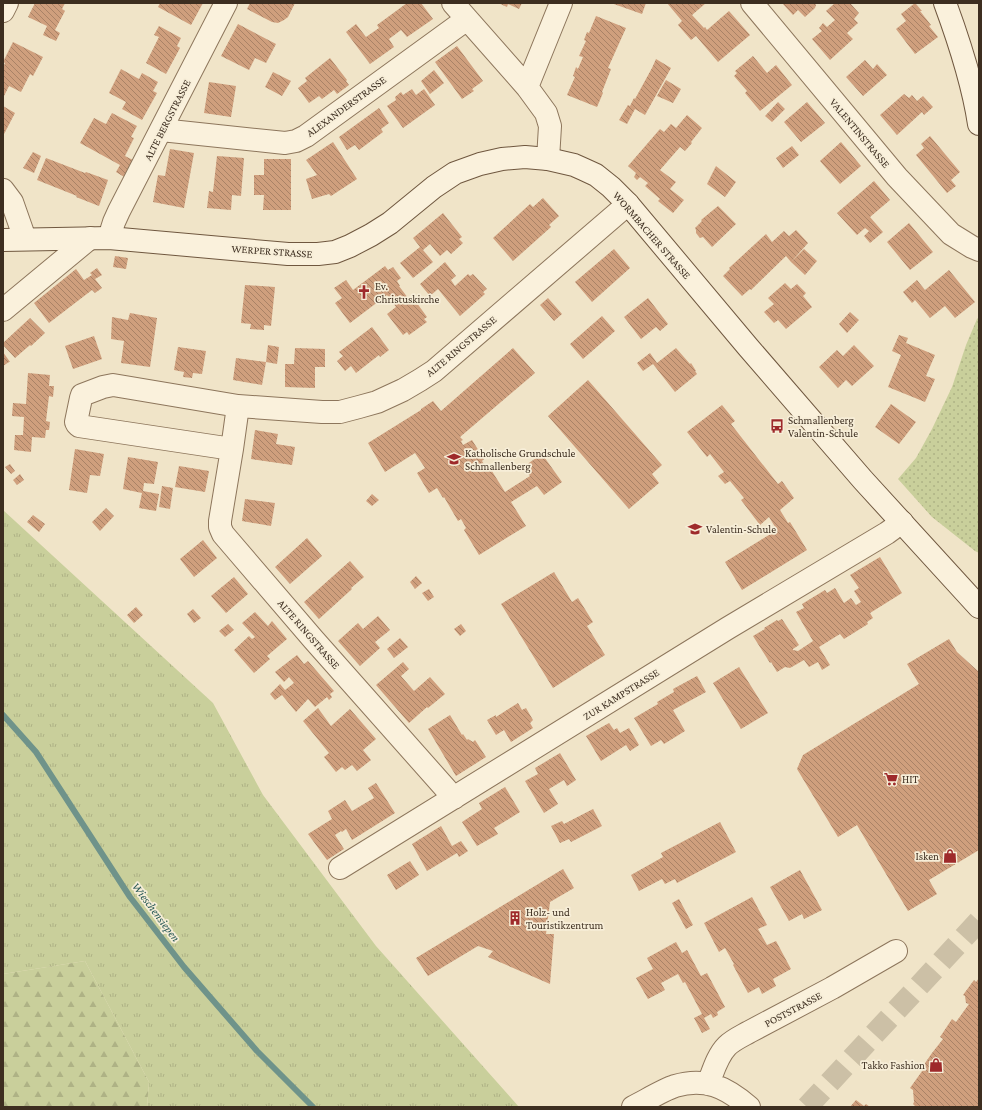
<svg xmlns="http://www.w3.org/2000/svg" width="982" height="1110" font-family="'Crimson Pro',serif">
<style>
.grass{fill:url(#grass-tufts)}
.forest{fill:url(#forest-firs)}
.park{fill:url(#park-dots)}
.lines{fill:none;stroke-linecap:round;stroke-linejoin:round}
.stream{stroke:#6f938a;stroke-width:6}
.building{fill:url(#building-back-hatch)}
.primary-tunnel{stroke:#ccc0a6;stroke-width:22;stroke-dasharray:22 11;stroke-linecap:butt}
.street-casing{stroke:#8d765c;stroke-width:24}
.secondary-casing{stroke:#6f573f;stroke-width:24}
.street{stroke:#faf1dc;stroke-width:22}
.secondary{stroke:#faf1dc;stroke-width:22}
.labels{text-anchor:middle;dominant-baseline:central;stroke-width:3.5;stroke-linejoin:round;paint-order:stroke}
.street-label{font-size:11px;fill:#3d2e20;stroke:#f7eed8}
.poi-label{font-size:11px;fill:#3d2e20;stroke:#f7eed8;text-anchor:start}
.water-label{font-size:12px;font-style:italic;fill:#2f5d5a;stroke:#f7eed8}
</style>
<defs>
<pattern id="grass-tufts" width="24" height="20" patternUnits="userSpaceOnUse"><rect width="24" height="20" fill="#c9cf9b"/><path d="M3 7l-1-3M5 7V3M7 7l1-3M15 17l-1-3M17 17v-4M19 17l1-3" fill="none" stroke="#aeb285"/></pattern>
<pattern id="forest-firs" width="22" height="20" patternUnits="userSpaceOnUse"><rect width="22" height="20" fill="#c9cf9b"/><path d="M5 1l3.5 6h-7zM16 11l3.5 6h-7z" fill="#aeb285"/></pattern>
<pattern id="park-dots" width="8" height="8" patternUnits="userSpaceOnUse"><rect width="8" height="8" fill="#c9cf9b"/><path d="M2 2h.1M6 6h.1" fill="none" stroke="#aeb285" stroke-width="1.8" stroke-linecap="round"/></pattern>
<pattern id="building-back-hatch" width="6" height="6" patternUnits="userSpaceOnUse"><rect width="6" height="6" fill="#cf9f7d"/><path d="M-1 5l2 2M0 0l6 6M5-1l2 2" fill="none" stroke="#a98266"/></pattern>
</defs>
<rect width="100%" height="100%" fill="#f0e4c8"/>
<path class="grass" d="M3,510L213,703L263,795L376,946L519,1107H147L149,1082L85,961L3,974Z"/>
<path class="forest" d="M85,961L149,1082L147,1107H3V974Z"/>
<path class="park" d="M979,317V553L975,551L932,517L898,479L916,458L932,429L952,387L966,345L977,319Z"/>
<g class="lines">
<path class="stream" d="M3,715L36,752L130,897L184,967L257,1051L313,1107"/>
</g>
<path class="building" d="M35,3H65L62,9L65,11L55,30L60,33L56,41L43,35L47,26L28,17Z
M160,3H203L191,25L158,7Z
M250,3H295L288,17L284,20L278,23L272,22L247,9Z
M407,3H421L433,19L407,37L401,30L389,39L394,47L370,64L346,32L356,24L366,37L379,28L377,25Z
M498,3H522L519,9L508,4L507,7Z
M611,3H646L642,14Z
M667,3H706L692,15L704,28L705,27L707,30L729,11L750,35L718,62L696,36L691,40L678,25L682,21Z
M782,3H815L816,5L815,8L805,17L798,10L793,15Z
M835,3H850L859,13L854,19L858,23L847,33L853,39L830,60L812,39L822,31L819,28L823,23L827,27L835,20L826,11Z
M915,3L922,11H920L931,25L929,26L938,37L915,54L896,29L906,21L901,14Z
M596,16L626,28L608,68L611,69L602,92L603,93L597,107L567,95L575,77L573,76L576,67L578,69L583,57L579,56L586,41L584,40L587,32L589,33Z
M238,24L276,44L266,63L255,58L249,70L221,56Z
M159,26L181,38L177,46L180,48L166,74L146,63L159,37L154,35Z
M13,42L43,57L33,76L30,74L21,92L9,86L3,98V68L5,63L3,62Z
M457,46L483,81L472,89L474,91L462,99L435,62Z
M753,56L767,73L776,65L792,85L760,111L745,93L747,91L734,76L737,73L735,71Z
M330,58L347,80L346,81L349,85L337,94L334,90L322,99L319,96L309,103L298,88L307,81L305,78Z
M656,59L671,68L645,115L635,109L627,124L619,120L628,105L630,106L634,98L635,99L652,68Z
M865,60L873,69L877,64L887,75L863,96L846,77Z
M121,69L139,79L142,73L158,82L153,91L157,93L142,120L122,109L126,102L109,93Z
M434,70L444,83L430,94L421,81Z
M273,72L291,81L282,96L265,87Z
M666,80L681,89L673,103L657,96Z
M209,82L236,86L231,117L204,113Z
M412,89L416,95L424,89L435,105L403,128L387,106L396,100L395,97L401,92L403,95Z
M904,94L909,98L912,95L917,101L923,96L933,107L924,115L922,112L897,135L880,115Z
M778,102L785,109L772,122L765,116Z
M807,102L825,123L801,142L784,122Z
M3,106L15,113L3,136Z
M379,108L389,123L381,129L383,132L359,150L355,145L347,150L339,137Z
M112,113L137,126L131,137L134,138L125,156L135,161L126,178L116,172L120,165L80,143L94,118L106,124Z
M687,115L702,128L691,142L692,143L685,151L680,147L660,170L676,182L670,189L684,200L673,213L658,201L660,199L645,186L648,183L640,177L637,180L634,177L636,173L628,166L660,129L664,132L671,124L676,128Z
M930,136L960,172L951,180L956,186L947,193L916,155L924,148L921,144Z
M333,142L357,179L331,196L329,194L312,199L306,179L317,175L306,160Z
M841,142L861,166L840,184L820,161Z
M792,146L799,155L783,168L776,158Z
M170,149L194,153L184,208L153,202L158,175L165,176Z
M33,152L41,156L34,173L23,168Z
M217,156L244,158L241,196L232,195L231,210L207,208L209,191L213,192Z
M46,158L85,173L86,172L108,180L99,206L76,197L77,196L37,180Z
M264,159H291V210H263L264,195H254V175H264Z
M716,166L736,182L725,197L707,184Z
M874,181L890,200L870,217L883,232L870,243L864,236L869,231L865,228L857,235L837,213Z
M543,198L559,216L549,225L551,227L513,261L493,238L530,204L533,207Z
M718,206L736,224L712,247L703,237L700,238L696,233V230L695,228L702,221L701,220Z
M443,213L462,237L459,239L463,243L451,254L447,250L440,256L430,244L423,250L433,262L413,278L400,263L420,247L413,238Z
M909,223L933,252L910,270L887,242Z
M796,230L808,243L791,262L786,256L751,290L750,289L742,296L723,276L730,269L729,268L766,234L772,242L784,231L789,236Z
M614,249L630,268L592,302L575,282Z
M804,249L817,261L805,275L791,262Z
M115,256L128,258L126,269L113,267Z
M445,262L456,276L451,280L455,286L468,274L470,276L473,274L487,289L483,292L485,294L460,316L438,289L430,296L420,284Z
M385,266L388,270L393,267L401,278L397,281L400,286H399L408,298L414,299L427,317L424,319L427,322L409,335L407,332L403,335L387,314L396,307L387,295L350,323L335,303L342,298L334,288L346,280L353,290Z
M97,268L102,275L95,279L102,288L95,293L92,290L49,323L34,303L76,269L84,280L92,275L90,273Z
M949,270L975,302L955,318L945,306L930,318L915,300L912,303L903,292L917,280L925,290Z
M785,283L791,289L797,284L806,293L803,296L812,307L786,329L778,320L774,323L764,312L774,304L768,298Z
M245,285L275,287L271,326L264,325V330L250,329L251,324L241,323Z
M548,298L562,314L554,321L540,305Z
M648,298L668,324L660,331L656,327L641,339L624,317Z
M850,312L859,320L847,333L839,324Z
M130,313L157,318L150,367L121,363L124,341L111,339L112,317L128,320Z
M602,316L615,331L583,359L570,344Z
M30,318L45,333L31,346L30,345L15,358L3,345V343Z
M372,327L389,350L380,357L379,355L356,373L351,366L345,371L337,361L343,356L339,352Z
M899,335L908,338L906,343L935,355L926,376L935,379L925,402L888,387L901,355L892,351Z
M94,336L102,359L73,369L65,346Z
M268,345L279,347L277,364L266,362Z
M854,345L874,366L852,386L846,380L838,388L819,367L837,350L843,356Z
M178,347L206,351L202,374L193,373L192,378L183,377L184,372L174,370Z
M295,348L325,349V367H315V388L285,387V364H294Z
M513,348L535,373L460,437L463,440L461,441L463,445L472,440L484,459L482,461L487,469L490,468L505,492L530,476L523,467L542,454L562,482L544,495L537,486L511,502L526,526L479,555L464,530L466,528L461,519L458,521L444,497L443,498L437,488L429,493L417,473L425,468L415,453L385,472L368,443L421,410V409L433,401L441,411Z
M676,348L690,364L691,363L696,371H695L697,374L675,392L653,364L643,371L637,363L650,353L657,363Z
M3,352L10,362H9L3,366Z
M236,358L266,362L262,385L233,380Z
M28,373L50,375L49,386H54L53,397L49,396L46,421L50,422L49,430H46L45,438L32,437L31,452L14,450L15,435H23L24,417L12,416L13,403L26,404Z
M588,380L662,465L652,474L659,483L629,509L548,416Z
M891,404L916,422L899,444L875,427Z
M722,405L735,421L731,424L778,484L782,481L794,498L780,510L788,523L790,522L807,550L742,590L725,562L777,530L769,517L760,525L741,500L744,498L730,481L725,484L718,476L724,472L710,454L707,457L687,432Z
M255,430L278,434L276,444L295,447L292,465L251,459Z
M75,449L104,454L100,476L90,475L87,493L69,490Z
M128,457L158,462L154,484L144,483L143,491L159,494L156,511L139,508L142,493L123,489Z
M10,464L15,471L11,474L5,467Z
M179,466L209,471L205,492L175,487Z
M20,474L24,480L17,485L13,480Z
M162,486L173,488L170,509L159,507Z
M372,494L379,500L372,506L366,501Z
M245,499L275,503L271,526L242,521Z
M106,508L114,516L100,531L92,522Z
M33,515L45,524L39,532L27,522Z
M307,538L322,556L290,584L275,567Z
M203,540L217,558L194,577L180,559Z
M880,557L902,593L870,613L873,618L867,622L868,624L844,639L840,634L819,647L830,665L822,670L818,662L809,667L804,660L790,668L785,667L777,672L771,662L770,663L753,636L765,629L764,628L777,620L778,621L782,619L799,645L793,649V650L798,651L813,641L796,612L804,608L802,604L825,590L827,593L835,588L844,603L851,598L856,605L861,602L854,591L859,588L850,575Z
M350,561L364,577L351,588L352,589L319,619L304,602Z
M554,572L572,602L578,598L593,622L587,626L605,655L553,688L501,604Z
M416,576L422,583L415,589L410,582Z
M234,577L248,594L226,613L211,596Z
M429,589L434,597L428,601L422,593Z
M136,607L143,615L134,623L127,615Z
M193,609L201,618L194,623L187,614Z
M255,612L268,626L272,621L287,639L267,656L270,659L254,673L234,650L249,636L252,639L255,637L242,623Z
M378,616L390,630L375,642L380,648L360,666L338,641L358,623L363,629Z
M228,624L234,630L225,637L219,631Z
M461,624L466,631L460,636L454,629Z
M400,638L408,647L394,658L387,649Z
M949,639L957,652L979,672V850L929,880L937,894L908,911L857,825L838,837L797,769L803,755L919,684L907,664Z
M297,655L304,664L308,661L334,691L330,694L332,697L329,700L327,697L315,707L308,699L296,712L282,695L275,700L270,694L280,684L285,690L294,683L289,677L284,682L275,672Z
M403,662L409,669L401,676L414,691L430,677L445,694L428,708L427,707L409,723L376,685Z
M739,667L768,713L741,729L713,683Z
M697,676L706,692L673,710L685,731L664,744L661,740L651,746L634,718L658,704L657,702L674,692L673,689Z
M518,703L522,710L526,708L533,720L530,723L533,728L511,742L504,730L496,735L487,720L496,715V717Z
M318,708L331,726L350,709L376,739L363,750L371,760L357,771L352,765L345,770L342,767L336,772L324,757L329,753L303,721Z
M450,715L462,735L463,734L467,740L468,739L473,742L475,740L486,757L456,776L428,729Z
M609,723L614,730L617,728L620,733L629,728L639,745L630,751L626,745L601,761L586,736Z
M560,753L576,780L567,786L564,780L549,789L558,804L544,813L525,781L538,774L535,768Z
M376,783L395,813L352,840L346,829L342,832L341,831L335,835L344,849L327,860L308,834L332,819L328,811L345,800L352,811L374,798L368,788Z
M505,787L520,812L494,828L498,834L477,846L462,822L482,809L479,803Z
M593,809L602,826L571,842L569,839L560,843L551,826L562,821L564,824Z
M720,822L736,852L677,883L675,879L665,884L662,879L639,891L631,875L663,857L661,853Z
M441,826L452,846L461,841L468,851L459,857L457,853L427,871L412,844Z
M410,861L419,875L396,890L387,875Z
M563,869L574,888L550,902L546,934H554L550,984L488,957L493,951L478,946L428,976L416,958Z
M800,870L822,910L804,919L802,914L789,921L770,887Z
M752,897L767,925L758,929L767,945L776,941L791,969L773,979L776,986L762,994L759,987L748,993L733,965L734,964L725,948L719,952L704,923Z
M679,899L693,925L686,929L672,903Z
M676,942L682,953L687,950L701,976L707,973L725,1007L717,1012L718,1015L713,1018L711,1014L704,1018L710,1029L702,1033L694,1018L702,1014L685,982L683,983L678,974L661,983L665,990L648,999L636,978L653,969L647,958Z
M979,978V1107H916L913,1104L914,1102L913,1090L910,1088L925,1067L923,1066L932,1053L943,1039L940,1037L952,1019L956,1022L969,1004L966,1003L965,996L963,995L974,980L976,982Z
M856,1100L864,1106L866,1104L870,1107H850Z"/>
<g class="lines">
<path class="primary-tunnel" d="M807,1107L979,921"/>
<defs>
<path id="street" d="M453,3L527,87L546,113L550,126L548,159
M752,3L897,177L951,234L972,247L979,250
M3,11L7,3
M527,87L561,3
M161,130L285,143L296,141L306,136L467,19
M3,190L12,202L25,239
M109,238L114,222L119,211L226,3
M3,310L90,238
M232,449L79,426L77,424L76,422L81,398L82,395L103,387L113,385L238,406
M454,798L313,639L223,534L220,527V521L232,449L238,406L322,412H340L359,407L377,402L403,390L420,380L434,371L628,204
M340,868L728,628L887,533L902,522
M708,1084C713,1072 717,1056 727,1046C733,1040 742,1036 749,1032L832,988L896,951
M633,1107C645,1101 663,1090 675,1086C705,1077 726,1087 749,1107"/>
<path id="secondary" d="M945,3C959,41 973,84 979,124
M3,240L109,238L288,254H318L335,252L350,246L371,235L390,223L434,187L455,173L480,164L502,159L525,157L548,159L574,165L583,169L596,175L611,187L628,204L748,347L863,480L979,607"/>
</defs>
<use href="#street" class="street-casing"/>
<use href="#secondary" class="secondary-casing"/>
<use href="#street" class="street"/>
<use href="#secondary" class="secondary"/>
</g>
<defs>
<symbol id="church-bare" viewBox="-9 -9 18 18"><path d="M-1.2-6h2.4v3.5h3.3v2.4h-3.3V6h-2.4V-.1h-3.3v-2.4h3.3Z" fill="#9e2a2b" stroke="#f7eed8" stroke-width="2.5" paint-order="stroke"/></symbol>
<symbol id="bus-bare" viewBox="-9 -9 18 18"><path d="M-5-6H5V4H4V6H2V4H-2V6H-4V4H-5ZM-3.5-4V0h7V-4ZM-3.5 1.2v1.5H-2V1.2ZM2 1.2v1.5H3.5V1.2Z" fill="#9e2a2b" stroke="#f7eed8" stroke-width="2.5" paint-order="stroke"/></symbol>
<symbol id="school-bare" viewBox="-9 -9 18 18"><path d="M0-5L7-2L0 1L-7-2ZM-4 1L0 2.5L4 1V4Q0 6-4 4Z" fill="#9e2a2b" stroke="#f7eed8" stroke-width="2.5" paint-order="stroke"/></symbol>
<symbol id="supermarket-bare" viewBox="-9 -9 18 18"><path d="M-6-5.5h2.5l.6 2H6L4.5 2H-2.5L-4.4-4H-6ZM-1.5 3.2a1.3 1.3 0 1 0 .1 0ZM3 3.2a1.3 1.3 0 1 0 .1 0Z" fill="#9e2a2b" stroke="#f7eed8" stroke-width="2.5" paint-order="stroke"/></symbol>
<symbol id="shop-bare" viewBox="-9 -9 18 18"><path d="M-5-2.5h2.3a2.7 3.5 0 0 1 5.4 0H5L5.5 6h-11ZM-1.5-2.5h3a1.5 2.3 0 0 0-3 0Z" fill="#9e2a2b" stroke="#f7eed8" stroke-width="2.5" paint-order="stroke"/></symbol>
<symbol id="building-bare" viewBox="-9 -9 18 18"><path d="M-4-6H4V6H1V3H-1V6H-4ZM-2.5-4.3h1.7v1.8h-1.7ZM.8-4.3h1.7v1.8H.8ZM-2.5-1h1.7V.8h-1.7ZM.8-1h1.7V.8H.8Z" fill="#9e2a2b" stroke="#f7eed8" stroke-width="2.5" paint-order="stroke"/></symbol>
</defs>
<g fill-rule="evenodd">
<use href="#church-bare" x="354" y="282" width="20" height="20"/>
<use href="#bus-bare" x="767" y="416" width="20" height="20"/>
<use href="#school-bare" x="444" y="449" width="20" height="20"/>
<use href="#school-bare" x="685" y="519" width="20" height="20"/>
<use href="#supermarket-bare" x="881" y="769" width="20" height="20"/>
<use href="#shop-bare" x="940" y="846" width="20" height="20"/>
<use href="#building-bare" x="505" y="908" width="20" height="20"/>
<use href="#shop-bare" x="926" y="1055" width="20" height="20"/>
</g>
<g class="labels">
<g class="street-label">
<text transform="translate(346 106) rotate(-36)">ALEXANDERSTRASSE</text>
<text transform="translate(167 120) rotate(-63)">ALTE BERGSTRASSE</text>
<text transform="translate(860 133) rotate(50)">VALENTINSTRASSE</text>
<text transform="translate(652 235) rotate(49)">WORMBACHER STRASSE</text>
<text transform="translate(272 251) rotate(4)">WERPER STRASSE</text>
<text transform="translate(461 346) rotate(-40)">ALTE RINGSTRASSE</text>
<text transform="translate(309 634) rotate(49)">ALTE RINGSTRASSE</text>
<text transform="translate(621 694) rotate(-32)">ZUR KAMPSTRASSE</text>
<text transform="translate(793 1009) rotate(-28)">POSTSTRASSE</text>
</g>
<g class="poi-label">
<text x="375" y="286">Ev.<tspan x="375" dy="13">Christuskirche</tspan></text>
<text x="788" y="420">Schmallenberg<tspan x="788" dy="13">Valentin-Schule</tspan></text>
<text x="465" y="453">Katholische Grundschule<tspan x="465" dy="13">Schmallenberg</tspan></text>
<text x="706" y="529">Valentin-Schule</text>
<text x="902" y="779">HIT</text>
<text x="939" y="856" text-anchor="end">Isken</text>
<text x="526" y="912">Holz- und<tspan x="526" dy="13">Touristikzentrum</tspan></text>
<text x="925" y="1065" text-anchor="end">Takko Fashion</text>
</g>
<g class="water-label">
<text transform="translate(156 912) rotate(53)">Wieschensiepen</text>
</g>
</g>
<rect width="982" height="1110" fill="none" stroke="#3d2e20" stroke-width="8"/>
</svg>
